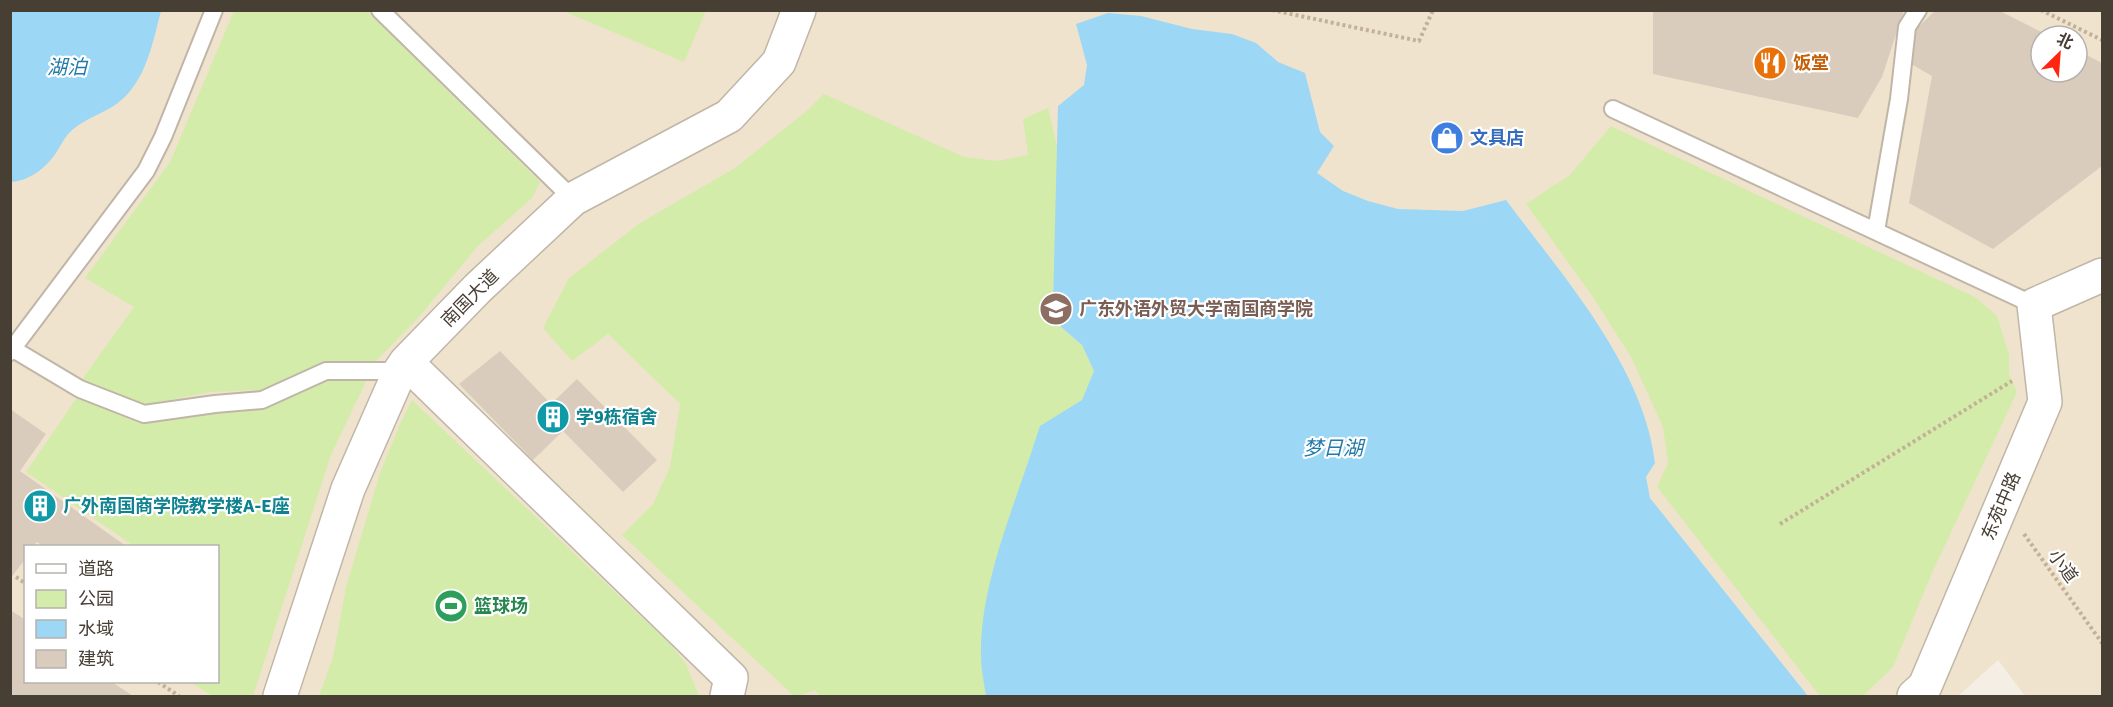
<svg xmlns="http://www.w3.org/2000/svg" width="2113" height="707" font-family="Signika,'Noto Sans SC',sans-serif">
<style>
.education{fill:#efe3ce;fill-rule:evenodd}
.green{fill:#d3ecaa}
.water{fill:#9cd7f6}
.building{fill:#daccbc}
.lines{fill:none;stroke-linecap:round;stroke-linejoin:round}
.lane-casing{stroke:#c0b6a7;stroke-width:20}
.street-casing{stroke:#c0b6a7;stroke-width:36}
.path{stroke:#c3b197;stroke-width:4;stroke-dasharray:3 3;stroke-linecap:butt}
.lane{stroke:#fff;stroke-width:16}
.street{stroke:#fff;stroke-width:33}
.labels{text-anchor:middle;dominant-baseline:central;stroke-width:4.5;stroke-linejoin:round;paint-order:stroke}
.food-label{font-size:18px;font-weight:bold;fill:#c56008;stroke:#fff;text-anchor:start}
.shop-label{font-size:18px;font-weight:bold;fill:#366cbe;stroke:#fff;text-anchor:start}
.street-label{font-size:18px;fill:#473e34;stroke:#fff}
.education-label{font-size:18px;font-weight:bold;fill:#785e54;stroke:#fff;text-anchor:start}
.culture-label{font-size:18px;font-weight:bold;fill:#0d838f;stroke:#fff;text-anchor:start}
.leisure-label{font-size:18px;font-weight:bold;fill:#27864d;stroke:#fff;text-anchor:start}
.water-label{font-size:20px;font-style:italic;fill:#227aab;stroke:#fff}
</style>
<rect width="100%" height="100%" fill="#f4eee5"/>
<path class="education" d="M10,11H2102V696H2025L1998,660L1958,696H11ZM2041,36H2077V72H2041ZM26,546H218V682H26Z"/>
<path class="green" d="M234,11H367L540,182L532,198L477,247L419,317L373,364H334L296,375L260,390L211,392L143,405L81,381L134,307L85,278L170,162Z
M563,11H706L684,62Z
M824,94L964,157L997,161L1028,155L1023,119L1048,108L1058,150L1053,304L1061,327L1082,345L1094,371L1082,400L1041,426L1034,444L992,575L984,618L988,696H820L815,690L800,696H794L622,535L653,504L670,467L680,404L608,334L572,361L543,328L569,278L640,223L735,168L808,110Z
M1611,126L1975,297L1997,316L2009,355V374L2017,392L1932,573L1893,667L1863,696H1820L1657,487L1668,463L1663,427L1631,357L1591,294L1526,204L1570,175Z
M341,374L369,375L331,455L253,696H213L190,682H218V546H134L26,472L78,396L138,423L262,409Z
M412,400L670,644L686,664L699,696H319L333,657L346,587L380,473L400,424Z"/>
<path class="water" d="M10,11H161C152,45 145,87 112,107C98,115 79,122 68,134C63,140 60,147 56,153C46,168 29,181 11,182Z
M1108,13L1141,16L1192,29L1232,34L1256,43L1278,62L1305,73L1320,132L1334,146L1317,173L1343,191L1368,201L1398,209L1463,211L1506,200C1562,275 1644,367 1655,463L1646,477L1650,498L1808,696H986C984,683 981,669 981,655C980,585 1013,510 1034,444L1040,426L1082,400L1094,371L1082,345L1061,327L1053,304L1058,106L1084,85L1087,65L1076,24Z"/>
<path class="building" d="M1653,10H1904L1882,77L1858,118L1653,74Z
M1936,10H1998L2049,36H2041V72H2077V50L2102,63V166L1993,249L1909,203L1932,76L1911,64L1915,30Z
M500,351L551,404L577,379L657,460L623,492L563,431L533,460L459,384Z
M10,409L46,434L20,471L126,546H43L37,542L33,546H26V558L10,579Z
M10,610L26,620V682H112L133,696H15L10,693Z"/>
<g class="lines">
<defs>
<path id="lane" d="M380,10L573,199
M1613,109L2034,305
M1876,231L1899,99L1907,27L1918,10
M13,349L80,389L144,414L215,404L262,400L326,371H400
M10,352L146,171L163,137L214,10"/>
<path id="street" d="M406,362L731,678L727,696
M280,696L348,489L400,371L406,362L478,288L573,199L729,116L779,62L799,10
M1914,696L1925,686L2045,402L2034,305L2102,275"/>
</defs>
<use href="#lane" class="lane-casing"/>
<use href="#street" class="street-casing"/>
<path class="path" d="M1272,10L1419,41L1433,10
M2041,10L2102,40
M1780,524L2012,381
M2024,534L2102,643
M16,577L26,584
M158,682L179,696"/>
<use href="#lane" class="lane"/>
<use href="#street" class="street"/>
</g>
<defs>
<symbol id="restaurant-disc" viewBox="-11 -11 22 22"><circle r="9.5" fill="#e8710a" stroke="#fff"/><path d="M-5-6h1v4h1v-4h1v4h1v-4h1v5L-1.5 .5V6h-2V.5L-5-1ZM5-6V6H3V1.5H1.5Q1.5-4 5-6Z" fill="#fff"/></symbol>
<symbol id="shop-disc" viewBox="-11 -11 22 22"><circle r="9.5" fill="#3f7fe0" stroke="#fff"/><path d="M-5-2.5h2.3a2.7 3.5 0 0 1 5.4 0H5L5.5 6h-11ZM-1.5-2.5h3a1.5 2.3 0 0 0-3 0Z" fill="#fff"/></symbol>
<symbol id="university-disc" viewBox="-11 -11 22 22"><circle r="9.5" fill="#8d6e63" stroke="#fff"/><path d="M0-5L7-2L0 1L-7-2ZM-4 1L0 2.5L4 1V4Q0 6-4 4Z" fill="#fff"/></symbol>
<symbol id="building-disc" viewBox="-11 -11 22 22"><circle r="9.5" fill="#0f9aa8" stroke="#fff"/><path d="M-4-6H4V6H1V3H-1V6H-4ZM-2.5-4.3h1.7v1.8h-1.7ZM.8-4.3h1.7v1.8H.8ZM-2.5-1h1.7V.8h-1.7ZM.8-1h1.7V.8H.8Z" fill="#fff"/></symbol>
<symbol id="stadium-disc" viewBox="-11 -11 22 22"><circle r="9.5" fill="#2e9e5b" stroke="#fff"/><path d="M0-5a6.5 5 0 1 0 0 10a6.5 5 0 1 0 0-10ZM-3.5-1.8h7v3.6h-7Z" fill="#fff"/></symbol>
</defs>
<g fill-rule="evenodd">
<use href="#restaurant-disc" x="1751" y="44" width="38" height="38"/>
<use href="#shop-disc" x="1428" y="119" width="38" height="38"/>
<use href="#university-disc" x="1037" y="290" width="38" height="38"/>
<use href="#building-disc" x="534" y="398" width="38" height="38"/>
<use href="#building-disc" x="21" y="487" width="38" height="38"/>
<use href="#stadium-disc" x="432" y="587" width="38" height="38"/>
</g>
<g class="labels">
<g class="food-label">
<text x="1793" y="63">饭堂</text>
</g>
<g class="shop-label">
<text x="1470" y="138">文具店</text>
</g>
<g class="street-label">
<text transform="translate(470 298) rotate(-45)">南国大道</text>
<text transform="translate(2001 506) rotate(-67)">东苑中路</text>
<text transform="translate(2063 566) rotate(54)">小道</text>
</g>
<g class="education-label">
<text x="1079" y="309">广东外语外贸大学南国商学院</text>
</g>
<g class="culture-label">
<text x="576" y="417">学9栋宿舍</text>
<text x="63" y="506">广外南国商学院教学楼A-E座</text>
</g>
<g class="leisure-label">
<text x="474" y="606">篮球场</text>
</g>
<g class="water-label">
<text x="67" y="67">湖泊</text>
<text x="1333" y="448">梦日湖</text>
</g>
</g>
<rect width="2113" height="707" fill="none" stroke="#473e34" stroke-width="24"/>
<rect x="24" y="545" width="195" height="138" fill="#ffffff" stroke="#b5b2ae" stroke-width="1.5"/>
<rect x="36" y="564" width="30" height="9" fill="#ffffff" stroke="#b5b2ae" stroke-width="1.5"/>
<text x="78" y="575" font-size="18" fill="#473e34">道路</text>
<rect x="36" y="590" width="30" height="18" fill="#d3ecaa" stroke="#b5b2ae" stroke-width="1.5"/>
<text x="78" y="605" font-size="18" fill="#473e34">公园</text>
<rect x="36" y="620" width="30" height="18" fill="#9cd7f6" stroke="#b5b2ae" stroke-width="1.5"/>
<text x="78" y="635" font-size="18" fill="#473e34">水域</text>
<rect x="36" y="650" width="30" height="18" fill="#daccbc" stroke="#b5b2ae" stroke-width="1.5"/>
<text x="78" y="665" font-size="18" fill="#473e34">建筑</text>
<g transform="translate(2059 54) rotate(25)"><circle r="28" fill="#ffffff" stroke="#b5b2ae" stroke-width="1.5"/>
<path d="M0-4.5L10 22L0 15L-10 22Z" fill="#ff2511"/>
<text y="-9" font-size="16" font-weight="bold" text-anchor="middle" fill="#473e34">北</text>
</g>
</svg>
